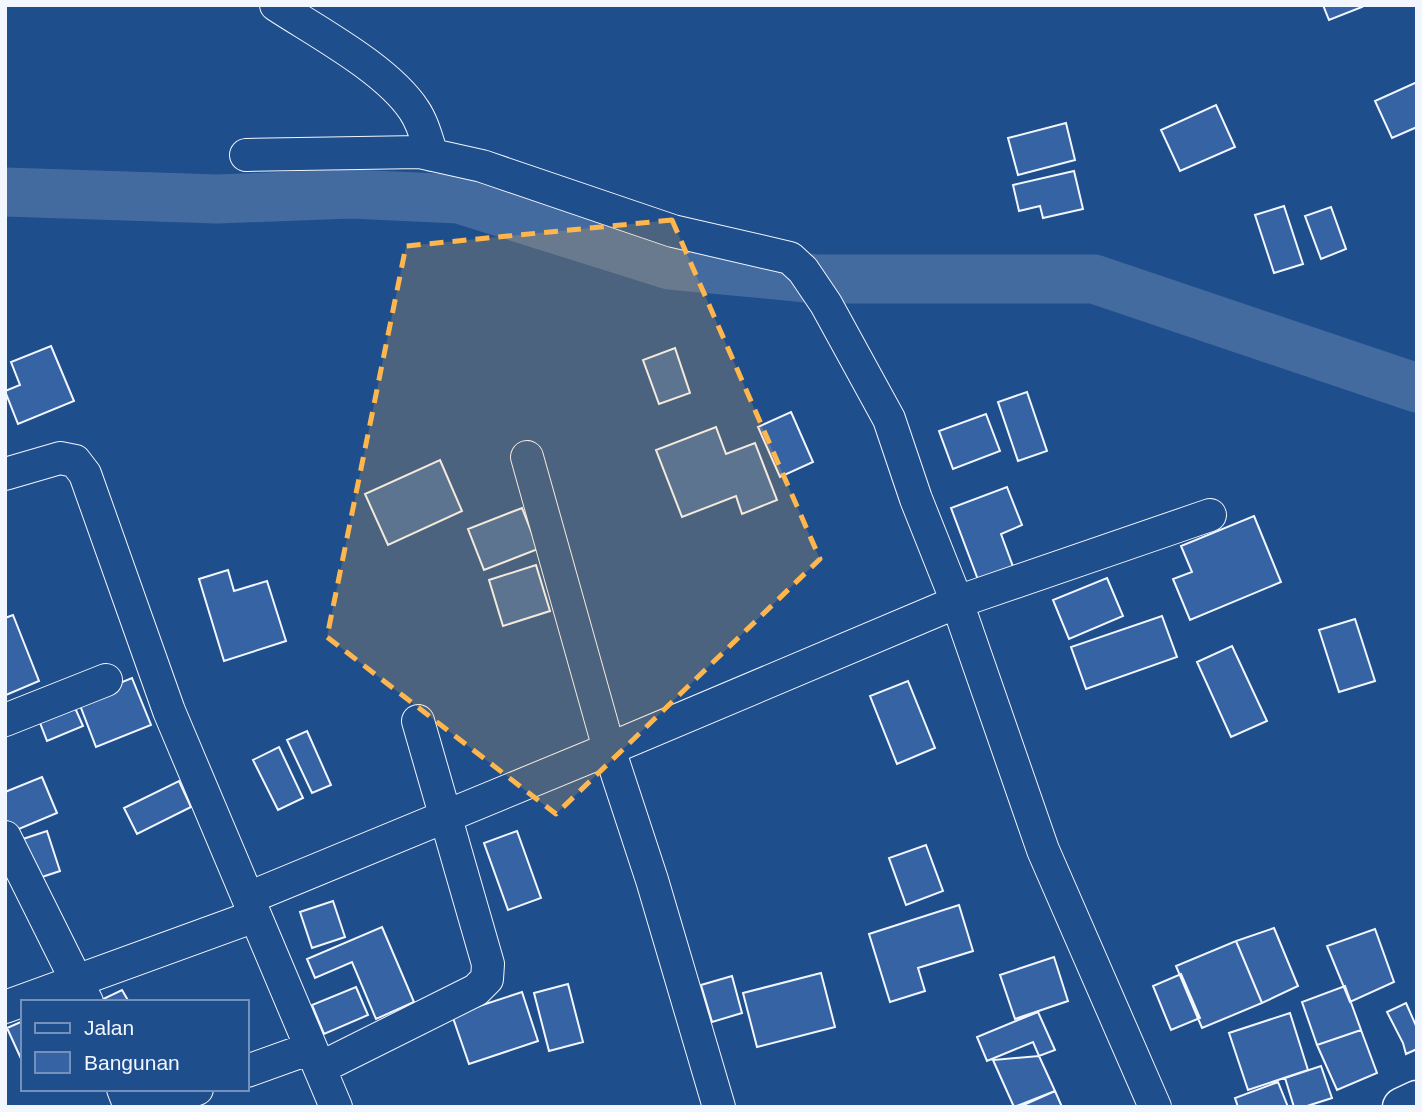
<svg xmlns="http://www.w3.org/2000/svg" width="1422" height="1112" font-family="Arial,sans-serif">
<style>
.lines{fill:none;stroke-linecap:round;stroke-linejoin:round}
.river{stroke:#446ba0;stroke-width:49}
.building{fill:#3563a3;stroke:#f2f6ff;stroke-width:2}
.minor-casing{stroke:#f2f6ff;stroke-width:34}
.major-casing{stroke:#f2f6ff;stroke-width:41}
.minor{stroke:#1f4e8c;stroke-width:32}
.major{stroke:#1f4e8c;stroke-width:38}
.marked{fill:#ffb74d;fill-opacity:0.2;stroke:#ffb74d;stroke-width:5;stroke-dasharray:14 9;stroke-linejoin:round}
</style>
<rect width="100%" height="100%" fill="#1f4e8c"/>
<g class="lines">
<path class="river" d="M5,192L217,199L351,194L459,199L670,265L817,279H1094L1417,388"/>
</g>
<path class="building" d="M1323,5H1361L1362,7L1329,20Z
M1417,82V127L1392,138L1375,101Z
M1216,105L1235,147L1180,171L1161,130Z
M1066,123L1075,160L1018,175L1008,138Z
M1074,171L1083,209L1043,218L1040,206L1019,211L1013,185Z
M1284,206L1303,264L1274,273L1255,215Z
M1331,207L1346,249L1321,259L1305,216Z
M51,346L74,401L18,424L5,391L20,385L11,362Z
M675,348L690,393L659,404L643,360Z
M1027,392L1047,451L1018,461L998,402Z
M791,412L813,462L780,477L758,427Z
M986,414L1000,451L953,469L939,431Z
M716,427L726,454L755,443L777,500L742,514L736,496L682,517L656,450Z
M440,460L462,511L388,545L365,494Z
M1007,487L1022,525L1001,534L1015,572L980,585L951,508Z
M522,508L538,549L484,570L468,529Z
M1254,516L1281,582L1190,620L1173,579L1192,572L1181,546Z
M536,565L550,611L503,626L489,580Z
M228,570L234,591L267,581L286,641L224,661L199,579Z
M1107,578L1123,616L1069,639L1053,600Z
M13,615L39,681L6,695L5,618Z
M1162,616L1177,657L1086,689L1071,647Z
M1355,619L1375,681L1339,692L1319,630Z
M1232,646L1267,721L1231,737L1197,662Z
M132,678L151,725L96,747L78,700Z
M908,681L935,748L897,764L870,696Z
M72,701L83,726L47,741L37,715Z
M307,731L331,785L312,793L287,740Z
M279,747L303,798L278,810L253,760Z
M42,777L57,813L7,834L5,829V792Z
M179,781L191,807L137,834L124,808Z
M47,831L60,871L36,879L23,839Z
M517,831L541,898L508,910L484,843Z
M926,845L943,891L906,905L889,858Z
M333,901L345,937L312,948L300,912Z
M959,905L973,951L918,968L925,991L890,1002L869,934Z
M382,927L414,1002L376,1019L352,962L315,978L307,959Z
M1274,928L1298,986L1262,1003L1236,941Z
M1375,929L1394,982L1350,1002L1327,946Z
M1236,941L1262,1003L1202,1028L1176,966Z
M1054,957L1068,1001L1015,1019L1000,975Z
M821,973L835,1027L757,1047L743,993Z
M1181,974L1200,1018L1171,1030L1153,986Z
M732,976L742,1013L712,1022L701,985Z
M568,984L583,1042L549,1051L534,993Z
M1345,986L1361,1030L1317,1045L1302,1002Z
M356,987L368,1015L324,1034L312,1005Z
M122,990L129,1002H100L99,1001Z
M522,992L538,1041L469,1064L452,1015Z
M1406,1003L1417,1028V1049L1406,1054L1403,1043L1387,1012Z
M1038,1012L1055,1050L1039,1056L1033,1042L987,1061L977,1037Z
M1290,1013L1308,1070L1248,1090L1229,1033Z
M23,1021V1063L7,1028Z
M1361,1030L1377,1073L1337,1090L1317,1045Z
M1039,1056L1055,1091L1014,1107L993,1060Z
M1321,1066L1332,1098L1304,1107H1294L1285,1078Z
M1278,1082L1288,1107H1238L1235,1098Z
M1055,1091L1062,1107H1019Z"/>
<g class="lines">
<defs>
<path id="minor" d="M276,5C317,32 387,69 414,110C423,123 427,140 432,155
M246,155L419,152L482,166L673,231L790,258L803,270L826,304L889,419L916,499L957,602L1043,850L1155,1107
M527,457L609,749L652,880L719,1107
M5,474L60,458L75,461L85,474L169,711L336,1107
M5,720L106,680
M5,837L87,1002
M248,898L609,749L957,602L1210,515
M5,1007L255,916
M320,1068L476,990L487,979L488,964L418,721
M247,1071L311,1048
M123,1089L130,1107
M148,1107L197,1089"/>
<path id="major" d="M1402,1107L1417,1100"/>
</defs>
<use href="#minor" class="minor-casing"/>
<use href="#major" class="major-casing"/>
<use href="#minor" class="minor"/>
<use href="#major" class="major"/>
</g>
<path class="marked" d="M672,220L820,559L556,814L327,637L406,246Z"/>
<rect width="1422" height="1112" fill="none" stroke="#f2f6ff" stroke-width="14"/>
<rect x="21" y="1000" width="228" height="91" fill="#1f4e8c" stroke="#7391ba" stroke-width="2"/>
<rect x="35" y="1023" width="35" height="10" fill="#1f4e8c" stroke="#7391ba" stroke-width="2"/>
<text x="84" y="1035" font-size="21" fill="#f2f6ff">Jalan</text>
<rect x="35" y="1052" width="35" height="21" fill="#3563a3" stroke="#7391ba" stroke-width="2"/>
<text x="84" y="1070" font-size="21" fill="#f2f6ff">Bangunan</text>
</svg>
